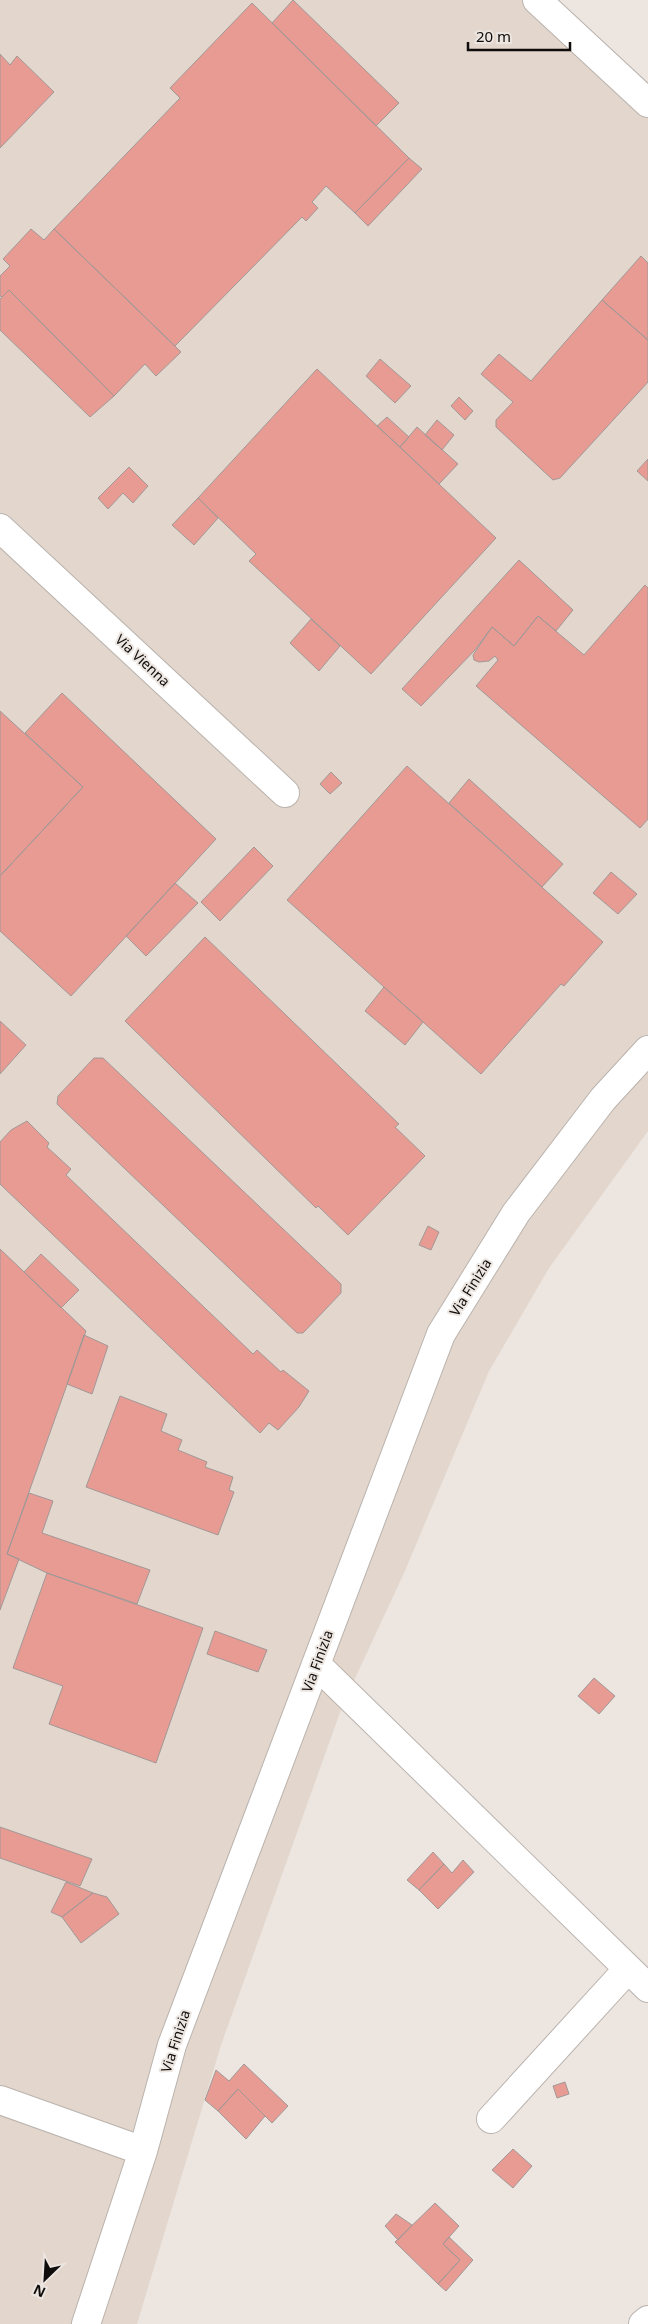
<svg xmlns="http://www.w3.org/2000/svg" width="648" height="2324" font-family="'Noto Sans',sans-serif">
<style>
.built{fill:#e3d6cc}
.building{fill:#e79b93;stroke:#a19897}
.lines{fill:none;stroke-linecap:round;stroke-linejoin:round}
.minor-casing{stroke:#bab3ae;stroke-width:30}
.minor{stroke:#fff;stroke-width:28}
.labels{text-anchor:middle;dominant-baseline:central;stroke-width:4;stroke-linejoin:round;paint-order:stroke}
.street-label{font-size:14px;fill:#0f0c0b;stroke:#ece5e0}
</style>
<rect width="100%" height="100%" fill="#ece5e0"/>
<path class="built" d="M0,0H553L648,91V1131L549,1268L489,1371L404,1573L343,1704L221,2045L137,2324H0Z"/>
<path class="building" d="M293,0L399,103L376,126L272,23Z
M252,3L409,158L355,213L326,186L312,202L318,208L306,221L302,217L175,346L54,229L180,98L170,88Z
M0,54L10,65L17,56L54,92L0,148Z
M409,158L422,169L368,226L355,213Z
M31,229L44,240L54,229L181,352L156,376L145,364L114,396L9,290L2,297L0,296V276L10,266L3,259Z
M641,256L648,263V340L602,300Z
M9,290L114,396L90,417L0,330V299Z
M602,300L648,340V382L560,478L553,480L496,427V420L513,402L481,374L499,354L531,381Z
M380,359L411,386L395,403L366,376Z
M317,369L496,538L371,674L249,561L256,554L198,498Z
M459,397L473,411L465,420L451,406Z
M387,417L409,437L400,447L377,426Z
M437,420L454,435L442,450L425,435Z
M417,427L458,464L439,484L400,447Z
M648,459V481L637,471Z
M129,467L148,486L133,503L123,493L108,509L98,498Z
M198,498L218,518L194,545L172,525Z
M519,560L573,610L556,631L538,616L514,646L492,627L475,650L421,706L402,689Z
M645,585L648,588V819L640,828L476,686L498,660L495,656L489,661L479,662L474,660L473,655L492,627L514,646L538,616L584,655Z
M311,619L340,646L319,671L290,643Z
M62,693L216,839L71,996L0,931V876L83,787L25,733Z
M0,711L83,787L0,876Z
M407,766L603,942L564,986L561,984L481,1074L287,900Z
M331,772L342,783L330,794L320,784Z
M469,779L563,864L542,887L449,803Z
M254,847L273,866L220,921L201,902Z
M611,872L637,894L618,914L593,893Z
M175,883L198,903L146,956L126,936Z
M205,937L399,1124L395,1127L425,1156L348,1235L318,1206L316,1208L125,1021Z
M384,987L423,1022L405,1045L365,1011Z
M0,1021L26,1045L0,1074Z
M94,1058H103L341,1284V1293L303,1333H297L57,1104L58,1096Z
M27,1121L49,1143L47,1147L71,1169L66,1175L253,1354L257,1350L281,1372L283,1370L309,1391L299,1407L278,1430L269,1423L260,1433L0,1184V1142L11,1130Z
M428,1226L439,1232L431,1250L419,1245Z
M0,1249L86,1331L7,1554L19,1559L0,1610Z
M41,1254L79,1290L61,1308L24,1272Z
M84,1335L108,1346L92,1394L67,1384Z
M120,1396L167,1414L161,1431L182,1440L178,1450L207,1462L205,1467L233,1477L229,1490L234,1492L218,1535L86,1487Z
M29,1493L53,1501L42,1533L150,1570L137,1604L47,1573L7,1554Z
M47,1573L203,1628L156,1763L49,1724L63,1686L13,1668Z
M215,1631L267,1650L258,1672L207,1654Z
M594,1678L615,1696L599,1714L578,1696Z
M0,1827L92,1859L80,1886L0,1858Z
M433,1852L444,1864L419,1890L407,1880Z
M463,1860L474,1872L438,1909L419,1890L444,1864L452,1873Z
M66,1882L93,1893L62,1917L51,1912Z
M93,1893L107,1897L119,1914L81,1943L62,1917Z
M244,2064L288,2106L272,2123L238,2089L218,2111L205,2100L216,2070L229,2081Z
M565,2082L569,2094L557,2098L553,2086Z
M238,2089L265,2116L246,2139L218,2111Z
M513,2149L532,2166L513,2188L492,2170Z
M435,2203L459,2226L443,2244L460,2260L438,2284L395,2242Z
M396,2214L412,2225L398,2240L385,2226Z
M449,2237L473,2260L446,2291L438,2284L460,2260L443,2244Z"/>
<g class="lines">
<defs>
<path id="minor" d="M537,0L648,103
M0,528L285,793
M316,1664L648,1988
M0,2100L143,2151
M491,2119L627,1970
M86,2324L143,2151L172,2045L441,1334L516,1213L603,1099L648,1050
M643,2324L648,2320"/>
</defs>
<use href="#minor" class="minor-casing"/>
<use href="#minor" class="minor"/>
</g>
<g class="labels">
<g class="street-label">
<text transform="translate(143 660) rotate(43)">Via Vienna</text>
<text transform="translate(470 1287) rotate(-58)">Via Finizia</text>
<text transform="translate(317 1661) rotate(-70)">Via Finizia</text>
<text transform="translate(175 2041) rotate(-72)">Via Finizia</text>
</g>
</g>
<g transform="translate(45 2279) rotate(205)" stroke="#ece5e0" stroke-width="4" paint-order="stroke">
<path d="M0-4L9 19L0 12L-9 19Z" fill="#0f0c0b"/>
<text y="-8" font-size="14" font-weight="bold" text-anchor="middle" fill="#0f0c0b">N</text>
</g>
<path d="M468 42v8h102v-8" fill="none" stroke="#0f0c0b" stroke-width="2.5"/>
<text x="476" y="42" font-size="15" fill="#0f0c0b" stroke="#ece5e0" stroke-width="4" paint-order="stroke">20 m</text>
</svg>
